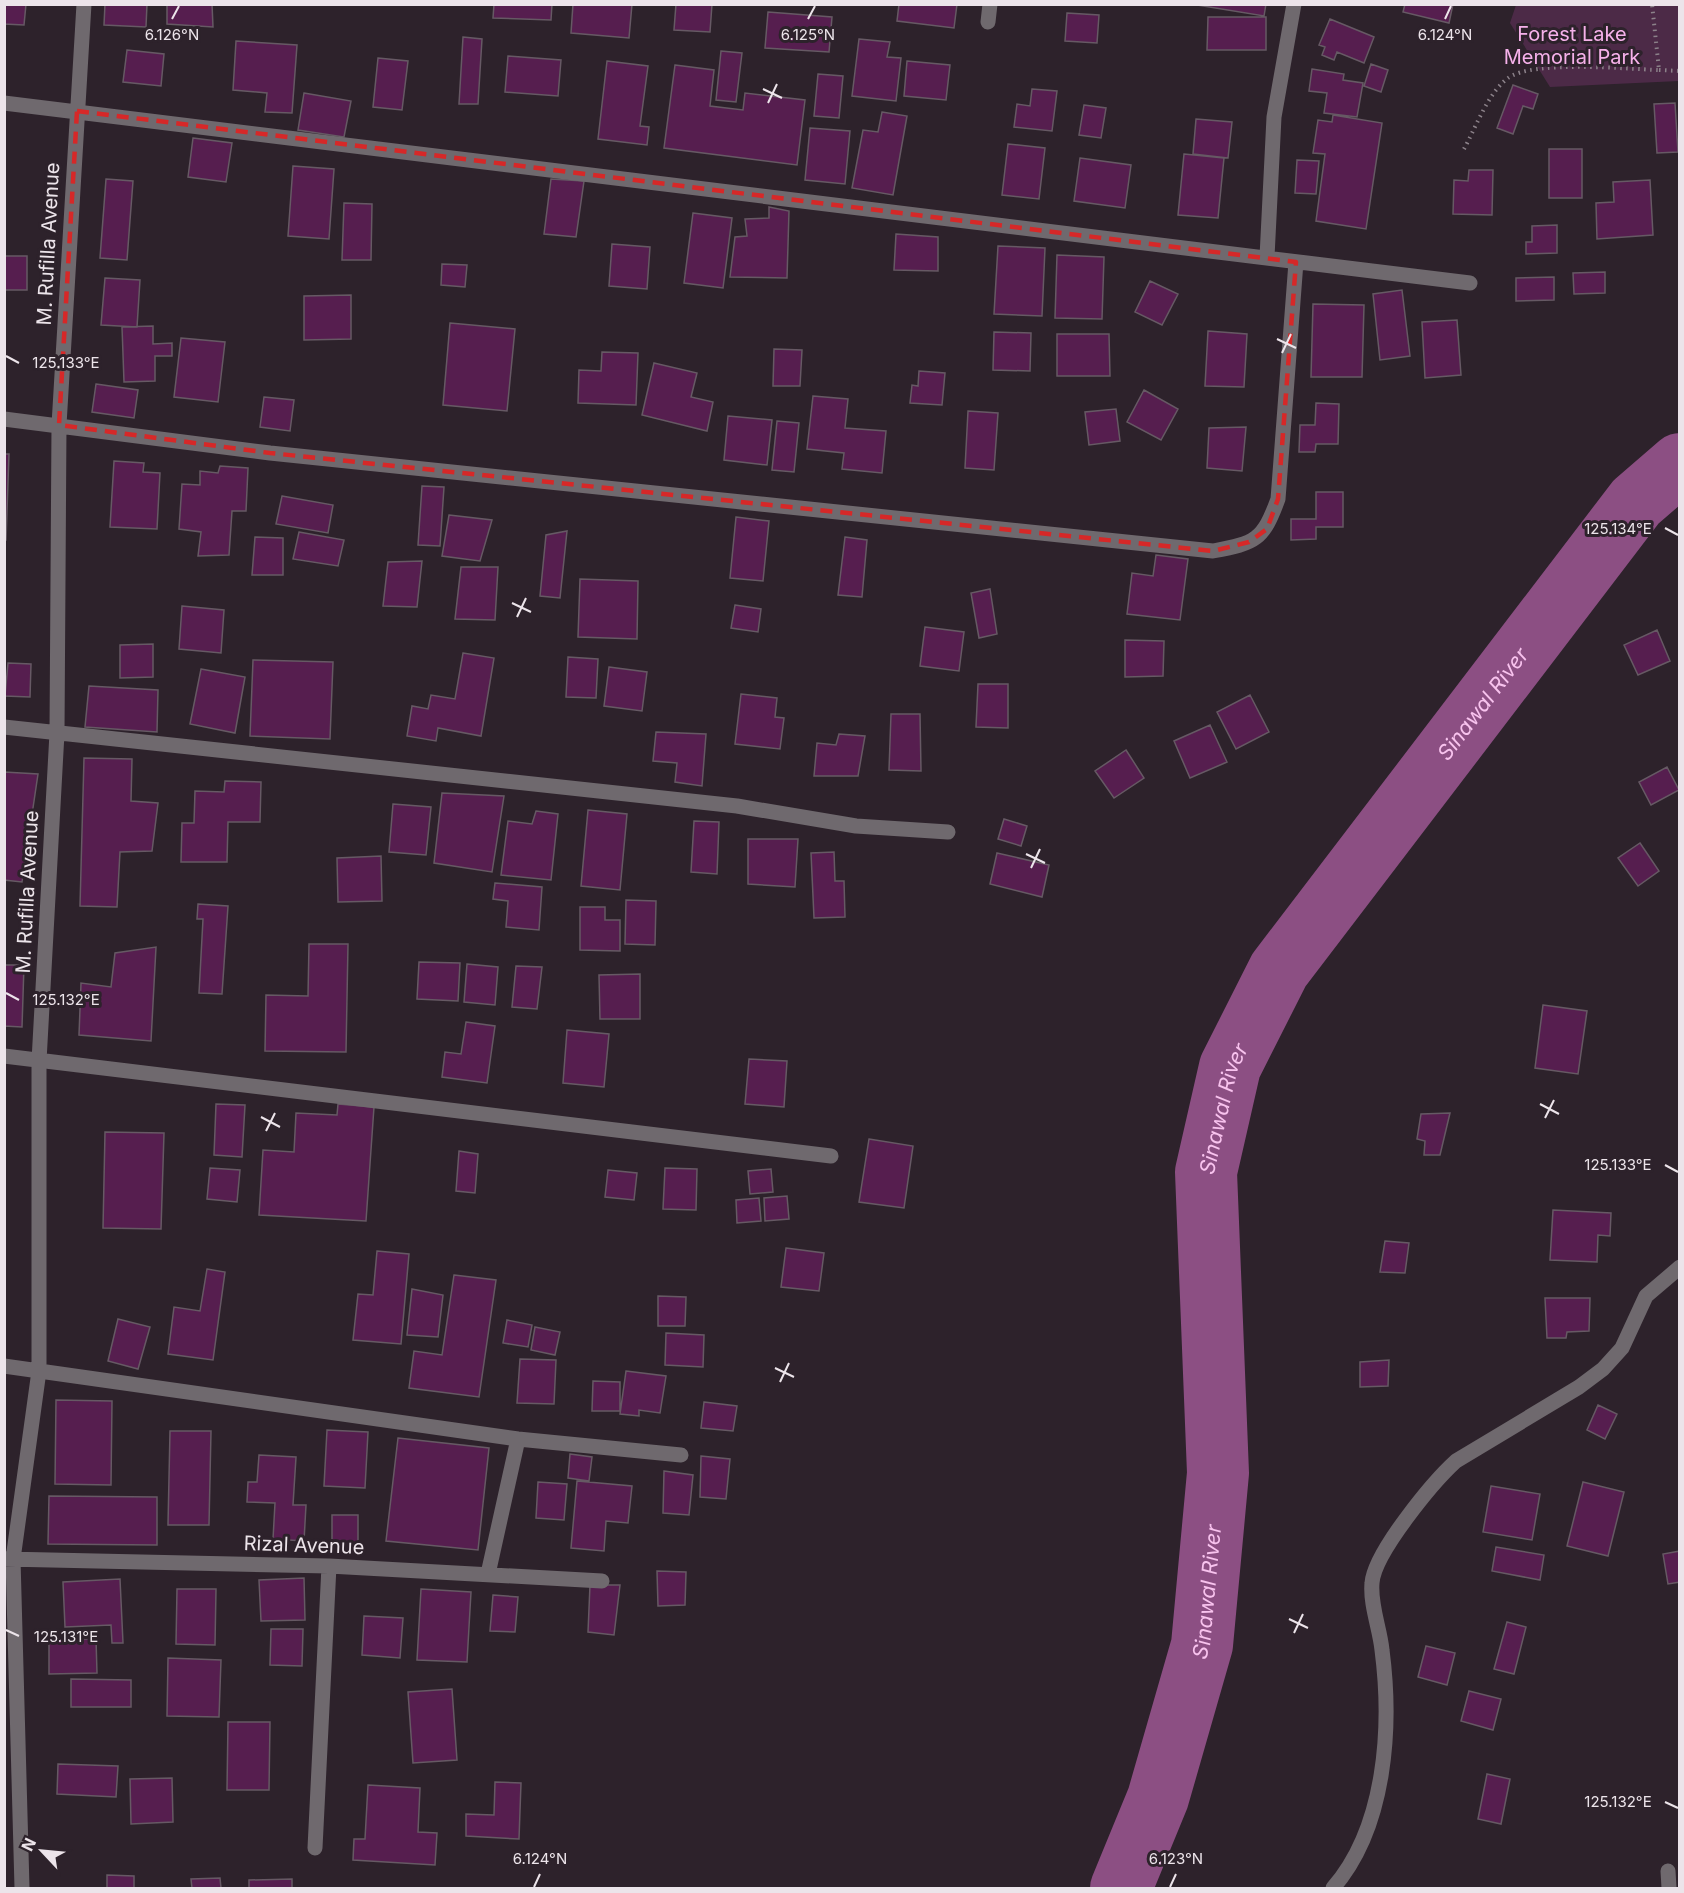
<svg xmlns="http://www.w3.org/2000/svg" width="1684" height="1893" font-family="Inter,sans-serif">
<style>
.green{fill:#4c2a47}
.lines{fill:none;stroke-linecap:round;stroke-linejoin:round}
.river{stroke:#8c4f83;stroke-width:62}
.building{fill:#561e4f;stroke:#665964;stroke-width:1.5}
.path{stroke:#8c828a;stroke-width:4;stroke-dasharray:1.5 4.5;stroke-linecap:butt}
.minor{stroke:#6f696e;stroke-width:15}
.marked{fill:none;stroke:#d62828;stroke-width:4.5;stroke-dasharray:12 8;stroke-linejoin:round}
.ticks{fill:none;stroke:#ece4ea;stroke-width:2}
.labels{text-anchor:middle;dominant-baseline:central;stroke-width:6;stroke-linejoin:round;paint-order:stroke}
.park-label{font-size:20px;fill:#f6b1ea;stroke:#2d222b}
.street-label{font-size:20px;fill:#ece4ea;stroke:#2d222b}
.water-label{font-size:21px;font-style:italic;fill:#f8c3ee;stroke:#2d222b}
.ticks-label{font-size:15px;text-anchor:middle;fill:#ece4ea;stroke:#2d222b;stroke-width:6;stroke-linejoin:round;paint-order:stroke}
</style>
<rect width="100%" height="100%" fill="#2d222b"/>
<path class="green" d="M1516,5H1679V81L1550,87L1510,23Z"/>
<g class="lines">
<path class="river" id="s1" d="M1121,1888L1158,1798L1202,1645L1218,1473L1206,1172L1230,1067L1279,970L1636,502L1680,464"/>
</g>
<path class="building" d="M4,4H26L24,25L4,24Z
M105,4H147L146,27L104,25Z
M167,4H212L213,27L167,24Z
M494,4H552L551,20L493,18Z
M573,4H632L629,38L571,33Z
M676,4H712L710,32L674,30Z
M899,4H957L954,28L897,21Z
M1191,4H1266L1264,16Z
M1405,4H1453L1449,23L1403,12Z
M768,12L832,17L829,52L765,48Z
M1067,13L1099,15L1097,43L1065,41Z
M1208,17H1266V50H1207Z
M1330,19L1374,37L1364,63L1337,52L1334,60L1322,55L1325,47L1319,45Z
M463,37L482,39L478,104H459Z
M859,39L890,42L887,57L901,58L896,101L852,96Z
M236,41L297,45L292,113L265,112L267,93L233,90Z
M127,50L164,54L161,86L123,82Z
M721,51L742,53L736,102L716,100Z
M508,56L561,60L558,96L505,92Z
M378,58L408,61L402,110L373,107Z
M607,61L648,66L640,126L649,127L647,145L598,139Z
M907,61L950,65L946,100L904,96Z
M1371,64L1388,70L1381,92L1364,86Z
M675,65L714,70L710,106L743,110L745,93L805,100L797,165L664,148Z
M1312,69L1344,74L1343,80L1363,83L1357,117L1324,113L1327,93L1309,91Z
M818,74L843,76L839,118L814,116Z
M1513,85L1538,94L1533,109L1523,106L1513,134L1497,128Z
M1032,89L1057,91L1052,131L1014,127L1017,104L1030,106Z
M304,93L351,101L344,137L298,130Z
M1675,103L1678,152L1657,153L1654,104Z
M1084,105L1106,108L1101,138L1079,135Z
M882,112L907,116L893,195L852,188L863,130L878,132Z
M1333,115L1382,123L1366,229L1316,221L1325,154L1313,153L1318,120L1332,122Z
M1196,119L1232,122L1228,158L1193,154Z
M810,128L850,131L845,184L805,180Z
M193,138L232,143L226,182L188,177Z
M1008,144L1045,148L1039,199L1002,195Z
M1549,149H1582V198H1549Z
M1184,154L1224,158L1218,218L1178,215Z
M1080,158L1131,165L1125,208L1074,201Z
M1297,160L1319,161L1316,194L1295,193Z
M293,166L334,169L329,239L288,236Z
M1469,170H1493L1492,215L1453,214L1454,180L1468,181Z
M106,179L133,181L127,260L100,258Z
M551,179L584,181L576,237L544,234Z
M1650,180L1653,235L1597,239L1596,203L1614,202L1613,182Z
M344,203L372,204L371,260H342Z
M769,207L789,211L787,278L730,277L735,237L747,236L745,219L769,218Z
M693,213L732,218L723,288L684,283Z
M1557,225V253L1526,254V242H1532V226Z
M896,234L938,237V271L894,270Z
M612,244L650,247L647,289L609,286Z
M998,246L1045,248L1042,316L994,314Z
M1057,255L1104,257L1102,319L1055,318Z
M4,256H27V290H4Z
M442,264L467,265L465,287L441,285Z
M1605,272V293L1574,294L1573,273Z
M1554,277V300L1516,301V278Z
M105,278L140,280L137,327L101,325Z
M1150,281L1178,294L1162,325L1135,312Z
M1402,290L1410,356L1380,360L1373,294Z
M351,295V339L304,340V296Z
M1313,304L1364,305L1362,377H1311Z
M1457,320L1461,375L1425,378L1422,322Z
M450,323L515,329L507,411L443,405Z
M153,326V344L172,343V356H155V381L124,382L122,327Z
M1208,331L1247,334L1244,387L1205,386Z
M994,332L1031,333L1030,371L993,370Z
M1057,334H1109L1110,376H1057Z
M181,338L225,342L218,402L174,397Z
M774,349L802,350L800,386H773Z
M602,352L638,353L636,405L578,403L579,370L601,371Z
M654,363L697,373L691,397L713,402L707,431L642,415Z
M919,371L945,373L942,405L910,403L912,385L918,386Z
M96,384L138,390L134,418L92,412Z
M1144,390L1178,409L1161,440L1127,422Z
M813,396L848,399L845,428L886,431L882,473L842,469L844,453L807,449Z
M264,397L294,400L290,431L260,427Z
M1316,403L1339,404L1338,444H1316L1315,452H1299L1300,425H1315Z
M1116,409L1120,441L1089,445L1085,412Z
M968,411L998,413L994,470L965,468Z
M728,416L772,420L767,465L724,460Z
M777,421L799,423L794,472L772,470Z
M1246,427L1242,471L1207,468L1209,428Z
M4,454H9L6,540H4Z
M114,461L144,463L143,472L160,473L157,529L110,527Z
M220,466L248,468L246,511H232L229,555L198,556L201,532L179,529L182,484L200,485V471L218,473Z
M422,486L444,487L440,546L418,545Z
M1316,492H1343V527H1316V539L1291,540V519H1316Z
M282,496L333,505L328,533L276,524Z
M449,515L492,520L480,561L442,556Z
M736,517L769,521L763,581L730,578Z
M567,531L560,598L540,596L546,535Z
M299,532L344,540L338,566L293,559Z
M255,537L283,538V575H252Z
M845,537L867,540L862,597L838,595Z
M1156,555L1188,559L1180,620L1127,614L1132,573L1153,576Z
M422,561L417,607L383,606L388,562Z
M461,567H498L495,620L455,619Z
M580,579L638,581L637,639L578,637Z
M990,589L997,634L979,638L971,593Z
M735,605L761,609L758,632L731,628Z
M182,606L224,610L221,653L179,649Z
M925,627L964,632L959,671L920,666Z
M1657,630L1670,661L1638,675L1624,645Z
M1125,640L1164,641L1163,676L1125,677Z
M153,644V677L120,678V645Z
M463,653L494,658L481,736L438,728L436,741L407,736L412,706L428,709L431,695L455,699Z
M568,657L598,659L596,698L566,697Z
M253,660L333,662L330,739L250,736Z
M8,663L31,664L30,697L5,696Z
M609,667L647,672L642,711L604,706Z
M201,669L245,677L235,733L190,724Z
M978,684H1008V728L976,727Z
M89,686L158,690L157,732L85,727Z
M741,694L777,698L775,717L784,718L780,749L735,744Z
M1250,695L1269,732L1236,749L1217,712Z
M891,714H920L921,771L889,770Z
M1210,725L1227,762L1190,778L1174,741Z
M656,732L706,734L702,786L675,782L677,763L653,761Z
M839,734L865,736L858,776H814L817,743L836,745Z
M1126,750L1144,778L1114,798L1095,771Z
M84,758L132,759L131,801L158,803L152,851L120,852L117,907L80,906Z
M1667,767L1679,790L1651,805L1639,782Z
M4,772L38,774L22,882L4,880Z
M225,781L261,782L260,822H228L227,862H181L182,823H194L195,791L224,792Z
M442,793L504,796L492,872L434,863Z
M393,804L431,807L426,855L389,852Z
M588,810L627,814L620,890L581,886Z
M536,811L558,814L551,880L501,875L508,821L532,824Z
M1004,819L1027,826L1021,846L998,839Z
M694,821L719,822L717,874L691,872Z
M748,839H798L795,887L748,884Z
M1640,843L1659,871L1638,886L1618,858Z
M834,852L835,881H844L845,917L814,918L811,853Z
M997,853L1049,865L1042,897L990,884Z
M381,856L382,901L338,902L337,858Z
M495,883L542,887L539,930L506,927L508,901L493,899Z
M626,900L656,901L655,945L625,944Z
M198,904L228,906L222,994L199,993L203,919H197Z
M580,907H605V920H620V951L580,950Z
M309,944H348L346,1052L265,1051L266,995L308,996Z
M156,947L151,1041L79,1035L81,983L111,987L115,953Z
M419,962L460,963L458,1001L417,999Z
M467,964L498,967L495,1005L464,1002Z
M4,965H24L22,1027L4,1026Z
M516,966L542,967L537,1009L512,1007Z
M640,974V1019H600L599,975Z
M1543,1005L1587,1011L1578,1074L1535,1068Z
M466,1022L495,1026L487,1083L442,1077L445,1052L461,1054Z
M567,1030L609,1034L604,1087L563,1083Z
M749,1059L787,1061L784,1107L745,1104Z
M216,1104L245,1105L242,1157L214,1155Z
M338,1104L374,1107L366,1221L259,1215L263,1150L294,1152L296,1113L337,1115Z
M1450,1113L1440,1155H1424L1425,1141L1417,1139L1421,1114Z
M105,1132L164,1133L161,1229L103,1228Z
M869,1139L913,1146L904,1208L859,1202Z
M459,1151L478,1154L475,1193L456,1191Z
M210,1168L240,1170L237,1202L207,1199Z
M665,1168L697,1169L696,1210L663,1209Z
M771,1169L773,1192L750,1194L748,1171Z
M608,1170L637,1173L634,1200L605,1197Z
M787,1196L789,1219L765,1221L764,1198Z
M759,1198L761,1221L737,1223L736,1200Z
M1553,1210L1611,1213L1610,1236L1598,1235L1597,1262L1550,1260Z
M1385,1241L1409,1243L1405,1273L1380,1272Z
M786,1248L824,1253L819,1291L781,1287Z
M377,1251L409,1254L401,1344L353,1340L358,1294L373,1295Z
M207,1269L225,1272L213,1360L168,1354L174,1307L200,1311Z
M454,1275L496,1280L479,1397L409,1388L414,1351L442,1355Z
M412,1289L443,1295L438,1337L407,1335Z
M658,1296L686,1297L685,1326H658Z
M1545,1298H1590L1589,1331L1567,1332L1566,1338H1547Z
M118,1319L150,1327L138,1369L108,1361Z
M507,1320L532,1325L528,1347L503,1343Z
M535,1327L560,1332L555,1355L531,1350Z
M666,1333L704,1335L703,1367L665,1365Z
M520,1359L556,1360L554,1404L517,1403Z
M1389,1360L1388,1386L1360,1387V1362Z
M626,1371L666,1376L660,1413L639,1410V1416L620,1414Z
M593,1381L620,1382V1411H592Z
M56,1400L112,1401L111,1485L55,1484Z
M704,1402L737,1406L733,1431L701,1428Z
M1598,1405L1617,1414L1605,1439L1587,1430Z
M327,1430L368,1432L365,1488L324,1486Z
M170,1431H211L209,1525H168Z
M398,1438L489,1448L478,1550L386,1541Z
M570,1454L592,1457L589,1481L568,1478Z
M259,1455L296,1457L293,1505H306L304,1541L273,1539L275,1503L247,1502L248,1482H257Z
M701,1456L730,1459L726,1499L700,1497Z
M664,1471L693,1475L689,1515L663,1513Z
M577,1481L632,1486L628,1523L606,1521L604,1551L571,1548Z
M538,1482L567,1484L564,1520L536,1518Z
M1583,1482L1624,1492L1608,1556L1567,1546Z
M1491,1486L1540,1494L1532,1540L1483,1532Z
M49,1496L157,1497V1545L48,1544Z
M332,1515H358V1544H332Z
M1496,1547L1544,1555L1540,1580L1492,1571Z
M1680,1551V1582L1668,1584L1663,1554Z
M657,1571L686,1572L685,1605L658,1606Z
M304,1578L305,1620L261,1621L259,1580Z
M120,1579L123,1643H112L111,1625L65,1627L63,1582Z
M590,1585H620L614,1635L588,1632Z
M177,1589H216L215,1645L176,1644Z
M421,1589L471,1592L467,1662L417,1660Z
M493,1595L518,1597L515,1632L490,1631Z
M364,1616L403,1618L400,1658L362,1655Z
M1507,1622L1526,1627L1514,1674L1494,1669Z
M271,1629H303L302,1666L270,1665Z
M49,1639H96L97,1673L49,1674Z
M1426,1646L1455,1653L1447,1685L1418,1677Z
M168,1658L221,1660L219,1717L167,1716Z
M71,1679L131,1680V1707H71Z
M452,1689L457,1760L413,1763L408,1692Z
M1469,1691L1501,1699L1493,1730L1461,1721Z
M228,1722H270L269,1790H227Z
M58,1764L118,1766L116,1797L57,1794Z
M1487,1774L1510,1779L1501,1824L1478,1819Z
M172,1778L173,1822L131,1824L130,1779Z
M495,1782L521,1783L519,1839L466,1836V1814L494,1815Z
M368,1785L420,1788L418,1832L437,1833L435,1865L353,1860L354,1839H365Z
M107,1875L134,1876V1888H107Z
M220,1878L221,1888H192L191,1879Z
M292,1879V1888H249V1880Z"/>
<g class="lines">
<path class="path" d="M1659,70L1680,71
M1464,149C1476,127 1488,93 1508,78C1533,60 1626,69 1659,70L1652,4"/>
<path class="minor" d="M988,22L990,4
M4,103L1470,283
M1267,257L1274,117L1294,4
M4,419L270,453L1213,551C1256,543 1263,540 1278,499L1296,262
M4,727L737,806L856,826L948,832
M4,1056L831,1156
M4,1366L518,1439L681,1455
M5,1559L329,1566L602,1581
M488,1574L518,1439
M315,1848L329,1566
M1668,1871L1669,1888
M22,1888L13,1559L39,1371V1061L57,733L59,425L84,4
M1333,1888C1386,1827 1392,1727 1382,1650C1380,1629 1370,1605 1372,1583C1374,1553 1433,1482 1456,1461L1579,1387L1603,1369L1622,1348L1646,1296L1680,1267"/>
</g>
<path class="marked" d="M77,111L1296,262L1278,499L1267,529L1249,542L1213,551L270,453L59,425Z"/>
<path class="ticks" d="M172,19L179,6M808,19L815,6M1445,19L1451,6M763,89L782,98M768,103L777,84M1277,339L1296,348M1282,353L1291,334M6,356L19,363M1665,528L1678,535M512,603L531,612M517,617L526,598M1026,854L1045,863M1031,868L1040,849M6,993L19,1000M1540,1104L1559,1114M261,1117L280,1127M1545,1118L1554,1100M266,1131L275,1113M1665,1165L1678,1172M775,1368L794,1377M780,1382L789,1363M1289,1619L1308,1628M6,1630L19,1636M1294,1633L1303,1614M1665,1802L1678,1808M534,1887L540,1874M1170,1887L1176,1874"/>
<g class="labels">
<g class="park-label">
<text x="1572" y="34">Forest Lake<tspan x="1572" dy="23">Memorial Park</tspan></text>
</g>
<g class="street-label">
<text transform="translate(48 244) rotate(-87)">M. Rufilla Avenue</text>
<text transform="translate(27 892) rotate(-87)">M. Rufilla Avenue</text>
<text transform="translate(304 1545) rotate(2)">Rizal Avenue</text>
</g>
<g class="water-label">
<text stroke="none"><textPath href="#s1" startOffset="1282">Sinawal River</textPath></text>
<text stroke="none"><textPath href="#s1" startOffset="796">Sinawal River</textPath></text>
<text stroke="none"><textPath href="#s1" startOffset="310">Sinawal River</textPath></text>
</g>
</g>
<g class="ticks-label">
<text x="172" y="40">6.126°N</text>
<text x="808" y="40">6.125°N</text>
<text x="1445" y="40">6.124°N</text>
<text x="66" y="368">125.133°E</text>
<text x="1618" y="534">125.134°E</text>
<text x="66" y="1005">125.132°E</text>
<text x="1618" y="1170">125.133°E</text>
<text x="66" y="1642">125.131°E</text>
<text x="1618" y="1807">125.132°E</text>
<text x="540" y="1864">6.124°N</text>
<text x="1176" y="1864">6.123°N</text>
</g>
<rect width="1684" height="1893" fill="none" stroke="#ece4ea" stroke-width="12"/>
<g transform="translate(42 1851) rotate(296)" stroke="#2d222b" stroke-width="4.5" paint-order="stroke">
<path d="M0-4.5L10 22L0 15L-10 22Z" fill="#ece4ea"/>
<text y="-9" font-size="16" font-weight="bold" text-anchor="middle" fill="#ece4ea">N</text>
</g>
</svg>
